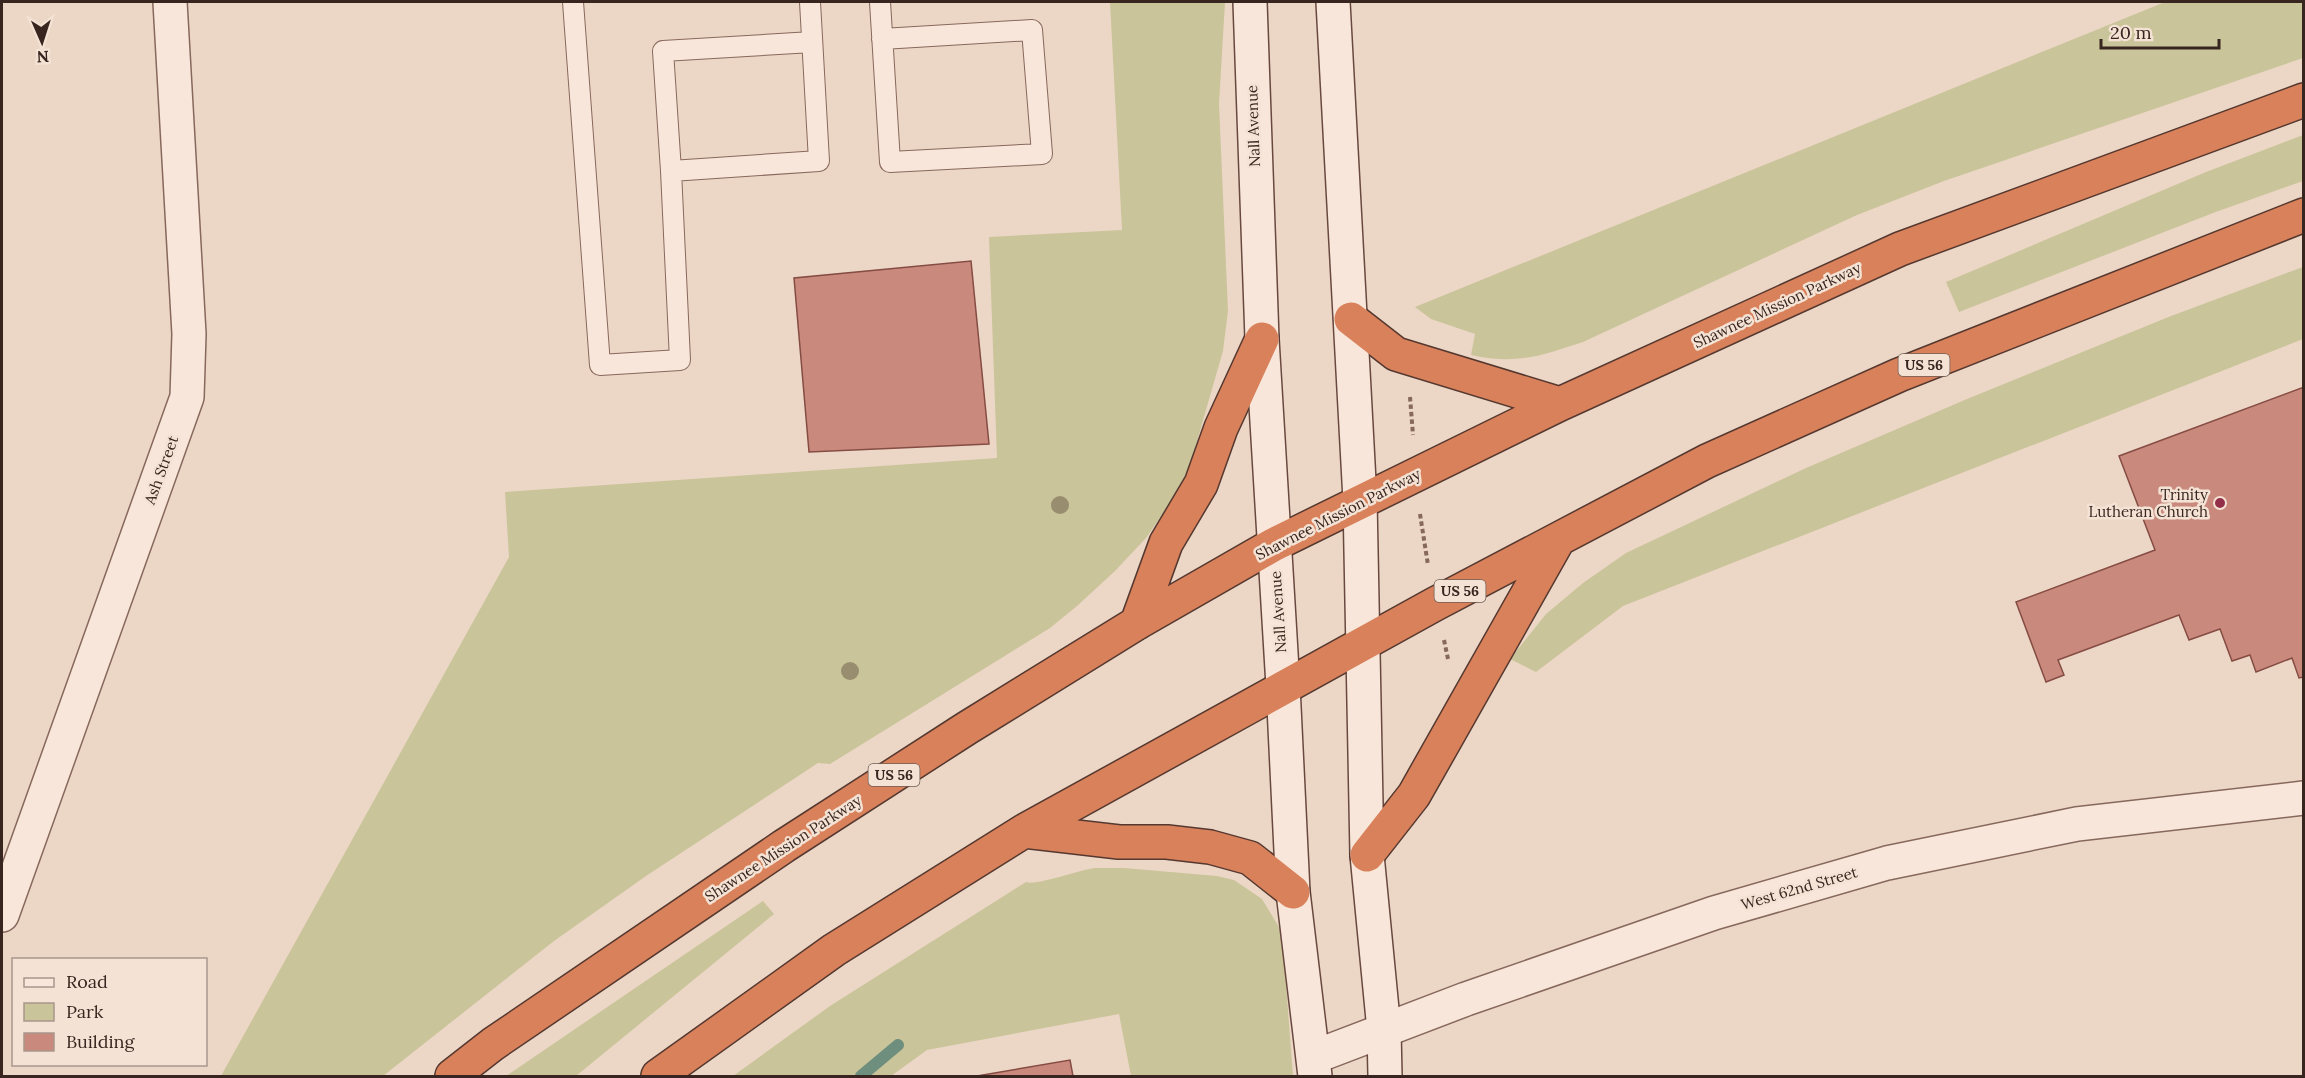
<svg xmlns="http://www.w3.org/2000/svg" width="2305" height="1078" font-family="Lora,serif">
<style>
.green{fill:#cac49a}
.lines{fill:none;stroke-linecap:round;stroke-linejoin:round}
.stream{stroke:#6e8e7e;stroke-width:12}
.building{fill:#c9897d;stroke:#854c43;stroke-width:1.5}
.lane-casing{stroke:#87685c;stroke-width:22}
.street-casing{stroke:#87685c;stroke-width:36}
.secondary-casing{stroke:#69493f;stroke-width:36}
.highway-casing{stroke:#553830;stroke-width:36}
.path{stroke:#87685c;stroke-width:4;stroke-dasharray:4.5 3;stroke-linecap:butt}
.lane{stroke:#f7e6d9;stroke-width:20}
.street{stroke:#f7e6d9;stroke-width:33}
.secondary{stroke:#f7e6d9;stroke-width:33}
.highway{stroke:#d8815a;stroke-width:33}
.tree{fill:#988e6f}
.poi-dot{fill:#932f49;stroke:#f4e3d5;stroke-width:2}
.labels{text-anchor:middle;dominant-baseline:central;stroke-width:5;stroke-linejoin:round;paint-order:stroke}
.shield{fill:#f4e3d5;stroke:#705e56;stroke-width:1.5}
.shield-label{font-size:14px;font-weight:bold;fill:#38251f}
.street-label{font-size:15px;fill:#38251f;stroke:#f4e3d5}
.poi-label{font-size:15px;fill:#38251f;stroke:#f4e3d5;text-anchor:end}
</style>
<rect width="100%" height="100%" fill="#ecd7c6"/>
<path class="green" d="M1110,2H1225L1219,104L1228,311L1223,351L1189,469L1173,499L1146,538L1115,571L1077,606L1050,628L830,764L818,763L646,876L554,941L383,1076H221L509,557L505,492L997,458L989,237L1122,230Z
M2165,2H2303V58L1944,181L1857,215L1583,342C1540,356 1517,365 1471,355L1475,334L1431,319L1415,307Z
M2303,135V181L2213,213L1959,312L1946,282L2206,172Z
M2303,267V339L1623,606L1536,672L1510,659L1546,614L1583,583L1626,553L1806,468L1967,399L2171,316Z
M1095,868H1124L1217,876L1234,880L1262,899L1282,932L1293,1076H1131L1119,1014L927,1050L891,1076H733L830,1006L1026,882C1037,886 1078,870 1095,868Z
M763,901L774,914L576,1076H506Z"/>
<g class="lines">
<path class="stream" d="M861,1076L898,1045"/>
</g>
<path class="building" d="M971,261L989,444L809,452L794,278Z
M2304,387V677L2299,678L2292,658L2256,672L2250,655L2232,661L2220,629L2189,640L2179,615L2058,660L2064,675L2046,682L2016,602L2155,550L2119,456Z
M1070,1060L1073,1076H977Z"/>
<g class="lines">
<defs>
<path id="lane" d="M573,2L600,365L680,360L671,171
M810,2L819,161L671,171L663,51L812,42
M880,2L890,162L1042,154L1032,30L882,39"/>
<path id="street" d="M2,915L187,397L189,334L170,2
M1314,1057L1466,999L1714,913L1887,863L2077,824L2304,798"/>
<path id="secondary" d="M1250,2L1262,339L1283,686L1293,892L1315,1076
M1333,2L1360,500L1367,855L1384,1030L1385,1076"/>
<path id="highway" d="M1351,319L1396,354L1560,404
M1137,623L1166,543L1201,484L1221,428L1262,339
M1024,831L1119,842H1167L1210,847L1250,858L1293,892
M1367,855L1414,795L1557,542
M452,1076L493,1044L784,846L967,728L1137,623L1273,545L1560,404L1900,249L2304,100
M658,1076L834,950L1024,831L1435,604L1707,461L1899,375L2304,215"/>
</defs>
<use href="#lane" class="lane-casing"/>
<use href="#street" class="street-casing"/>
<use href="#secondary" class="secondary-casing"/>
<use href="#highway" class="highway-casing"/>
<path class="path" d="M1410,397L1413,435
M1420,514L1428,565
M1444,640L1448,659"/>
<use href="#lane" class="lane"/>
<use href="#street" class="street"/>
<use href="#secondary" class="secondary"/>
<use href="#highway" class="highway"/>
</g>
<g class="tree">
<circle cx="1060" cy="505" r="9"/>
<circle cx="850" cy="671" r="9"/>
</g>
<circle class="poi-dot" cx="2220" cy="503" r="6"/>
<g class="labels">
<g class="shield">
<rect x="1898.5" y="354" width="51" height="22" rx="4.5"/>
<rect x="1434.5" y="580" width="51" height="22" rx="4.5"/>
<rect x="868.5" y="764" width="51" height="22" rx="4.5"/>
</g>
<g class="shield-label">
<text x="1924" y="365">US 56</text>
<text x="1460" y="591">US 56</text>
<text x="894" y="775">US 56</text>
</g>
<g class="street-label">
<text transform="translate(1253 126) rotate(-92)">Nall Avenue</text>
<text transform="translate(1777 305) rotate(-25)">Shawnee Mission Parkway</text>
<text transform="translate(161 470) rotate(-70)">Ash Street</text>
<text transform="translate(1338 514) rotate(-27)">Shawnee Mission Parkway</text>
<text transform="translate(1278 612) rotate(-94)">Nall Avenue</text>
<text transform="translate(783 848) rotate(-33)">Shawnee Mission Parkway</text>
<text transform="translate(1799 888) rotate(-16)">West 62nd Street</text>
</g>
<g class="poi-label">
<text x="2208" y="494">Trinity<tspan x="2208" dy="17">Lutheran Church</tspan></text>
</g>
</g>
<rect width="2305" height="1078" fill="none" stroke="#38251f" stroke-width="6"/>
<rect x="12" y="958" width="195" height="108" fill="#f4e3d5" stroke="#a9978c" stroke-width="1.5"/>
<rect x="24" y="978" width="30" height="9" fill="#f7e6d9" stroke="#a9978c" stroke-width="1.5"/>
<text x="66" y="988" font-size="18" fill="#38251f">Road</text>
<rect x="24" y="1003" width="30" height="18" fill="#cac49a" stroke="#a9978c" stroke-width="1.5"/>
<text x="66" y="1018" font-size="18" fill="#38251f">Park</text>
<rect x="24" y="1033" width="30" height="18" fill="#c9897d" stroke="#a9978c" stroke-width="1.5"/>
<text x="66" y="1048" font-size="18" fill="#38251f">Building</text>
<g transform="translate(42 42) rotate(177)" stroke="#f4e3d5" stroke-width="4.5" paint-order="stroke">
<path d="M0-4.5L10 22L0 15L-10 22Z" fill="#38251f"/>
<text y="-9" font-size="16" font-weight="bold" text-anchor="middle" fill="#38251f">N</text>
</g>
<path d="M2101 39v9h118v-9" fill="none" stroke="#38251f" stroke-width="3"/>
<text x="2110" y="39" font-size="18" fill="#38251f" stroke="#f4e3d5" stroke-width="4.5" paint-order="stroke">20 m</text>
</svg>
